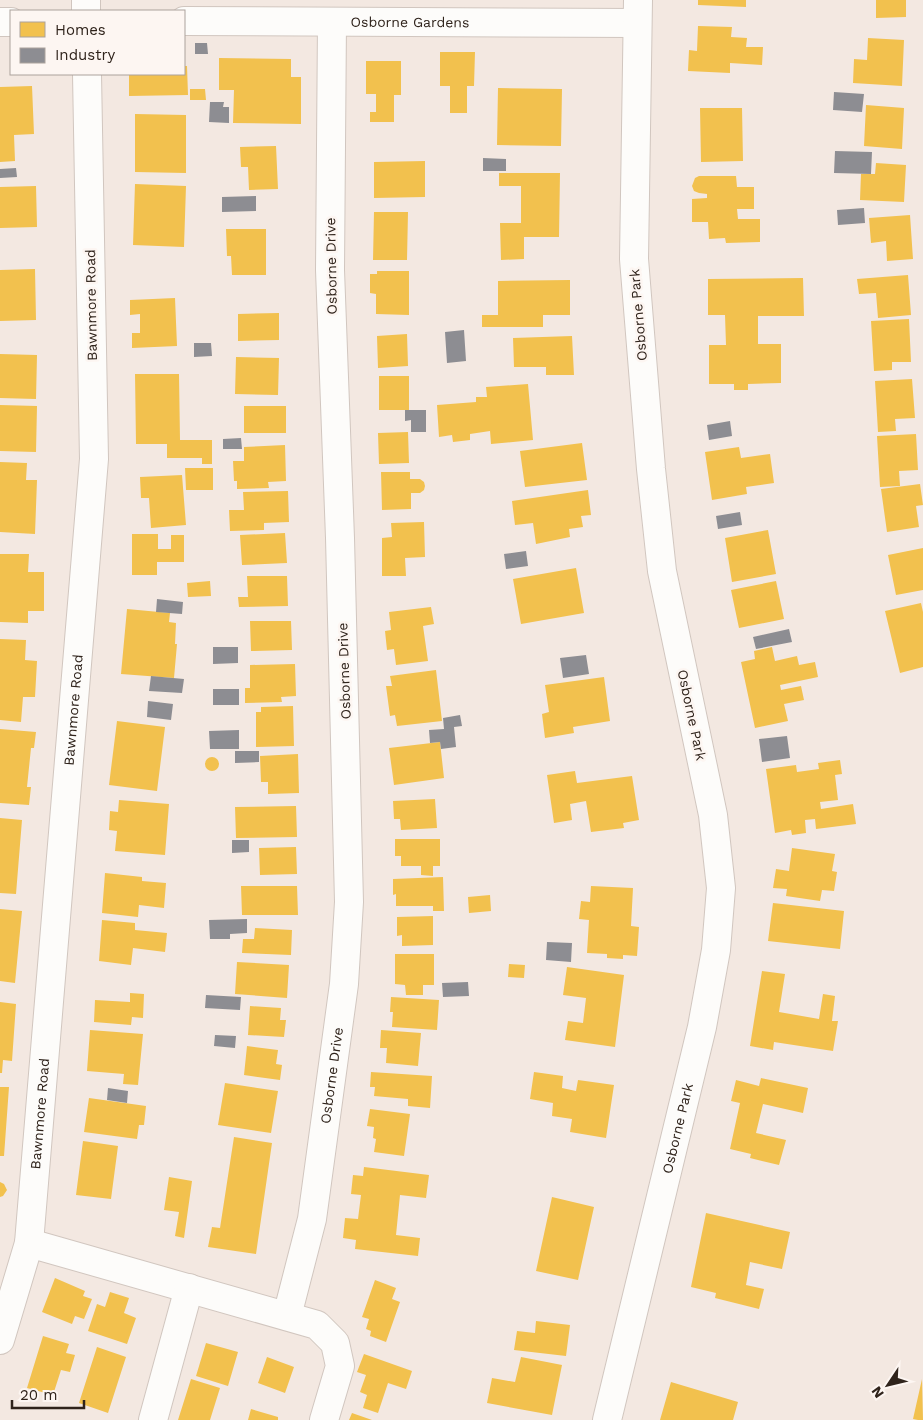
<svg xmlns="http://www.w3.org/2000/svg" width="923" height="1420" font-family="'Work Sans',sans-serif">
<style>
.homes{fill:#f2c14e}
.industry{fill:#8d8d92}
.lines{fill:none;stroke-linecap:round;stroke-linejoin:round}
.minor-casing{stroke:#d1c6bf;stroke-width:30}
.minor{stroke:#fdfcfa;stroke-width:28}
.labels{text-anchor:middle;dominant-baseline:central;stroke-width:5;stroke-linejoin:round;paint-order:stroke}
.street-label{font-size:14px;fill:#2f231b;stroke:#fdf6f2}
</style>
<rect width="100%" height="100%" fill="#f3e8e1"/>
<path class="homes" d="M698,0H746V7L698,5Z
M876,0H906V17L876,18Z
M698,26L732,27L731,37L747,38L746,47H763L762,65L730,63V73L688,71L689,50L697,51Z
M868,38L904,40L902,86L853,83L854,59L867,60Z
M440,52H475L474,86H467V113H450V86H440Z
M219,58L291,59V77H301V124L233,123L234,90H219Z
M366,61H401V95H394V122H370V112H376V94H366Z
M184,66H187L188,95L129,96V74H184Z
M32,86L34,134L14,135L15,161L0,162V87Z
M498,88L562,89L561,146L497,145Z
M190,89H205L206,100H190Z
M866,105L904,108L902,149L864,146Z
M700,108H742L743,161L701,162Z
M135,114L186,115V173L135,172Z
M276,146L278,189L249,190L248,167H241L240,147Z
M425,161V197L374,198V162Z
M876,163L906,165L904,202L860,200L861,174H875Z
M499,173H560L559,237H524V259L501,260L500,223H521V186H499Z
M699,176H736L737,187H754V209H737L738,219H760V242L726,243L725,238L709,239L708,222H692V199L707,198V194L699,193L694,191L692,186L695,178Z
M135,184L186,186L184,247L133,245Z
M36,186L37,227L0,228V187Z
M374,212H408L407,260H373Z
M910,215L913,259L887,261L886,241L871,243L869,218Z
M226,229H266V275H232L231,256H227Z
M35,269L36,320L0,321V270Z
M377,271H409V315L376,314V294L370,293V274H377Z
M908,275L911,315L878,318L876,293L859,294L857,279Z
M803,278L804,316H758V344H781V383L748,384V390H734V384H709V345H726L725,315H708V279Z
M570,280V315H543V327H482V315H498V281Z
M175,298L177,346L132,348V333H140V314L130,315V300Z
M279,313V340L238,341V314Z
M909,319L911,362H892V370L874,371L871,321Z
M407,334L408,366L378,368L377,336Z
M572,336L574,375H546V367H514L513,338Z
M0,354L37,355L36,399L0,398Z
M236,357L279,358L278,395L235,394Z
M135,374H179L180,440H212V464H202V458H167V444H136Z
M379,376H409V410H379Z
M912,379L915,418L895,419L896,431L878,432L875,381Z
M528,384L533,440L491,444L490,431L470,434V440L453,442L452,435L439,437L437,405L476,402V397H487L486,387Z
M0,405L37,406L36,452L0,451Z
M244,406H286V433H244Z
M408,432L409,463L379,464L378,433Z
M916,434L918,470L899,471L900,486L880,487L877,436Z
M582,443L587,480L525,487L520,451Z
M285,445L286,481L268,482L269,488L237,489V481H234L233,461H244V447Z
M739,447L741,458L770,454L774,483L746,487L747,494L712,500L705,452Z
M0,462L27,463L26,480H37L35,534L0,532Z
M185,468H213V490H186Z
M381,472H410V479H420L424,482L425,486L424,490L420,493H411V509L382,510Z
M182,475L186,525L151,528L149,498H141L140,477Z
M920,484L923,505L916,506L919,527L887,532L881,489Z
M588,490L591,515L581,516L583,527L569,529L570,537L536,544L533,523L515,525L512,501Z
M288,491L289,522L264,523V530L230,531L229,510H244L243,492Z
M424,522L425,557L405,558L406,576H382V538L392,537L391,523Z
M768,530L776,574L732,582L725,538Z
M285,533L287,563L242,565L240,535Z
M132,534H158V549H171V535H184V562H157V575H132Z
M923,548V590L896,595L888,555Z
M0,554H29L28,572H44V611H28V623L0,622Z
M576,568L584,613L521,624L513,579Z
M247,576H287L288,606L239,607L238,597H248Z
M210,581L211,596L188,597L187,583Z
M776,581L784,619L739,628L731,590Z
M921,603L923,612V667L900,673L885,611Z
M431,607L434,624L423,626L428,661L396,665L394,649L387,650L385,631L391,630L389,612Z
M127,609L170,613L169,622L176,623L175,644H177L174,678L121,674Z
M250,621H291L292,650L251,651Z
M0,639L26,640L25,660L37,661L35,697H23L21,722L0,720Z
M772,647L775,661L797,656L799,665L815,662L818,677L780,685L781,690L801,686L804,700L784,704L788,721L755,728L741,662L755,659L754,651Z
M295,664L296,696L281,697L282,702L245,703V688H250V665Z
M436,670L442,721L397,726L395,715L390,716L386,686H392L390,676Z
M604,677L610,721L573,727L574,733L545,738L542,714L549,712L545,685Z
M293,706L294,746L256,747V712H261V707Z
M117,721L165,727L157,791L109,785Z
M0,729L36,732L34,748H31L27,787H31L29,805L0,803Z
M440,742L444,778L394,785L389,748Z
M298,754L299,793L268,794V782H261L260,756Z
M205 764a7 7 0 1 1 14 0a7 7 0 1 1-14 0Z
M840,760L842,774L835,775L838,800L820,802L821,809L853,804L856,824L816,829L815,819L805,820L806,833L792,835L791,830L775,833L766,769L796,765L797,772L819,769L818,763Z
M575,771L577,783L632,776L639,820L623,823L624,828L591,832L586,801L570,804L572,820L554,823L547,775Z
M435,799L437,828L401,830L400,819H394L393,801Z
M119,800L169,804L165,855L115,851L117,831L109,830L110,811L118,812Z
M296,806L297,837L236,838L235,807Z
M0,818L22,820L16,894L0,893Z
M395,839H440V866H433V876L421,875V866H401V856H395Z
M296,847L297,874L260,875L259,848Z
M792,848L835,854L832,871L837,872L834,891L822,890L820,901L786,896L787,889L773,888L776,869L789,871Z
M105,873L142,877V881L166,883L164,908L139,905L138,917L102,913Z
M443,877L444,911H433V906H396V894L393,895V879Z
M241,886H297L298,915H242Z
M591,886L633,888L631,926L639,927L637,956L623,955V959L607,958V954L587,953L589,920L579,919L581,901L590,902Z
M490,895L491,911L469,913L468,897Z
M773,903L844,911L840,949L768,941Z
M0,909L22,911L15,983L0,981Z
M433,916V945L402,946V935L397,936V917Z
M102,920L135,923V930L167,933L165,952L133,948L131,965L99,961Z
M255,928L292,930L291,955L242,953L243,939H254Z
M395,954H434V985H423V995H406L405,985L395,984Z
M237,962L289,965L287,998L235,994Z
M509,964L525,965L524,978L508,977Z
M567,967L624,975L615,1047L565,1040L568,1021L583,1023L586,998L563,995Z
M762,971L785,974L779,1012L819,1019L823,994L835,996L832,1021H838L833,1051L774,1042L773,1050L750,1046Z
M130,993L144,994L143,1018L132,1017L131,1025L94,1022L95,1000L130,1002Z
M391,997L439,1000L437,1030L392,1027L393,1012H390Z
M0,1002L16,1004L12,1061L3,1060L2,1073H0Z
M250,1006L281,1008L280,1020H286L284,1037L248,1035Z
M90,1030L143,1034L138,1085L123,1084L124,1074L87,1071Z
M381,1030L421,1033L418,1066L386,1063L387,1048H380Z
M247,1046L278,1050L276,1064L282,1065L280,1080L244,1075Z
M371,1072L432,1076L430,1108L408,1106V1099L374,1096L375,1087H370Z
M534,1072L563,1076L562,1088L576,1091L578,1080L614,1085L606,1138L570,1132L572,1119L552,1116L553,1103L530,1099Z
M761,1078L808,1088L803,1113L763,1104L756,1133L786,1140L779,1165L750,1158L751,1154L730,1149L740,1103L731,1101L736,1080L759,1086Z
M225,1083L278,1091L271,1133L218,1125Z
M0,1087H9L4,1156H0Z
M89,1098L146,1106L144,1125H139L137,1139L84,1132Z
M370,1109L410,1114L404,1156L374,1152L376,1139L373,1138L374,1127L367,1126Z
M234,1137L272,1143L256,1254L208,1247L212,1227L220,1228Z
M83,1141L118,1146L111,1199L76,1195Z
M364,1167L429,1175L426,1198L400,1195L396,1235L420,1238L418,1256L355,1249L356,1240L343,1238L345,1218L358,1219L361,1195L351,1194L353,1175L363,1176Z
M169,1177L192,1181L184,1238L175,1236L179,1212L164,1210Z
M0,1182L4,1184L7,1190L3,1196L0,1197Z
M552,1197L594,1207L578,1280L536,1271Z
M706,1213L790,1232L782,1269L750,1262L746,1285L764,1289L759,1309L715,1298L716,1293L691,1287Z
M55,1278L85,1291L83,1296L92,1299L84,1319L75,1316L72,1324L42,1312Z
M375,1280L396,1288L392,1299L400,1302L386,1342L370,1336L371,1331L366,1329L369,1319L362,1317Z
M110,1292L129,1298L124,1313L136,1318L127,1344L88,1331L97,1304L105,1307Z
M536,1321L570,1325L566,1356L514,1350L517,1331L535,1333Z
M43,1336L69,1344L66,1353L75,1355L70,1372L61,1370L53,1395L27,1388Z
M206,1343L238,1352L228,1386L196,1376Z
M97,1347L126,1357L108,1413L79,1403Z
M364,1354L412,1371L406,1389L388,1383L378,1413L363,1408L367,1395L360,1392L366,1375L357,1372Z
M267,1357L294,1367L285,1393L258,1383Z
M521,1357L562,1365L552,1415L487,1403L492,1378L515,1382Z
M191,1379L220,1388L210,1420H178Z
M922,1379L923,1420H918L913,1419Z
M671,1382L738,1402L733,1420H660Z
M251,1409L278,1417V1420H248Z
M352,1413L372,1420H349Z"/>
<path class="industry" d="M195,43H207L208,54H195Z
M834,92L864,94L862,112L833,110Z
M210,102H224L223,107H229V123L209,122Z
M835,151L872,152L871,174L834,173Z
M483,158L506,159V171H483Z
M16,168L17,177L0,178V169Z
M256,196V211L222,212V197Z
M864,208L865,223L838,225L837,210Z
M464,330L466,361L447,363L445,332Z
M194,343H211L212,356L194,357Z
M405,410H426V432H411V420L405,421Z
M730,421L732,436L709,440L707,425Z
M241,438L242,449H223V439Z
M740,512L742,525L718,529L716,516Z
M526,551L528,566L506,569L504,554Z
M157,599L183,602L182,614L156,612Z
M789,629L792,642L756,649L753,637Z
M213,647H238V663L213,664Z
M586,655L589,674L563,678L560,658Z
M151,676L184,679L182,693L149,691Z
M213,689H239V705H213Z
M148,701L173,704L171,720L147,717Z
M460,715L462,726L454,727L456,747L441,749L440,742L430,743L429,730L444,729L443,718Z
M239,730V749H210L209,731Z
M787,736L790,758L762,762L759,739Z
M235,751H259V762L235,763Z
M232,840H249V852L232,853Z
M247,919V933L230,934V939H210L209,920Z
M547,942L572,943L571,962L546,960Z
M468,982L469,996L443,997L442,983Z
M206,995L241,997L240,1010L205,1008Z
M215,1035L236,1036L235,1048L214,1046Z
M108,1088L128,1091L127,1103L107,1100Z"/>
<g class="lines">
<defs>
<g id="minor">
<path d="M86,0V11"/>
<path id="s1" d="M184,21L637,23"/>
<path d="M0,22H11"/>
<path d="M29,1243L317,1325L335,1343L340,1366L324,1420"/>
<path id="s2" d="M287,1316L312,1219L344,984L349,902L340,538L330,270L332,22"/>
<path id="s3" d="M0,1340L29,1243L94,459L87,74"/>
<path d="M153,1420L189,1288"/>
<path id="s4" d="M607,1420L702,1027L716,950L721,888L713,815L662,571L651,469L634,259L638,0"/>
</g>
</defs>
<use href="#minor" class="minor-casing"/>
<use href="#minor" class="minor"/>
</g>
<g class="labels">
<g class="street-label">
<text stroke="none"><textPath href="#s1" startOffset="226">Osborne Gardens</textPath></text>
<text transform="translate(331 266) rotate(-91)">Osborne Drive</text>
<text transform="translate(91 305) rotate(-91)">Bawnmore Road</text>
<text transform="translate(638 315) rotate(-95)">Osborne Park</text>
<text transform="translate(344 671) rotate(-92)">Osborne Drive</text>
<text stroke="none"><textPath href="#s3" startOffset="636">Bawnmore Road</textPath></text>
<text transform="translate(692 715) rotate(78)">Osborne Park</text>
<text stroke="none"><textPath href="#s2" startOffset="245">Osborne Drive</textPath></text>
<text stroke="none"><textPath href="#s3" startOffset="231">Bawnmore Road</textPath></text>
<text stroke="none"><textPath href="#s4" startOffset="300">Osborne Park</textPath></text>
</g>
</g>
<rect x="10" y="10" width="175" height="65" fill="#fdf6f2" stroke="#aba29c"/>
<rect x="20" y="22" width="25" height="15" fill="#f2c14e" stroke="#aba29c"/>
<text x="55" y="35" font-size="15" fill="#2f231b">Homes</text>
<rect x="20" y="48" width="25" height="15" fill="#8d8d92" stroke="#aba29c"/>
<text x="55" y="60" font-size="15" fill="#2f231b">Industry</text>
<g transform="translate(888 1385) rotate(235)" stroke="#fdf6f2" stroke-width="4" paint-order="stroke">
<path d="M0-4L9 19L0 12L-9 19Z" fill="#2f231b"/>
<text y="-8" font-size="14" font-weight="bold" text-anchor="middle" fill="#2f231b">N</text>
</g>
<path d="M12 1400v8h72v-8" fill="none" stroke="#2f231b" stroke-width="2.5"/>
<text x="20" y="1400" font-size="15" fill="#2f231b" stroke="#fdf6f2" stroke-width="4" paint-order="stroke">20 m</text>
</svg>
